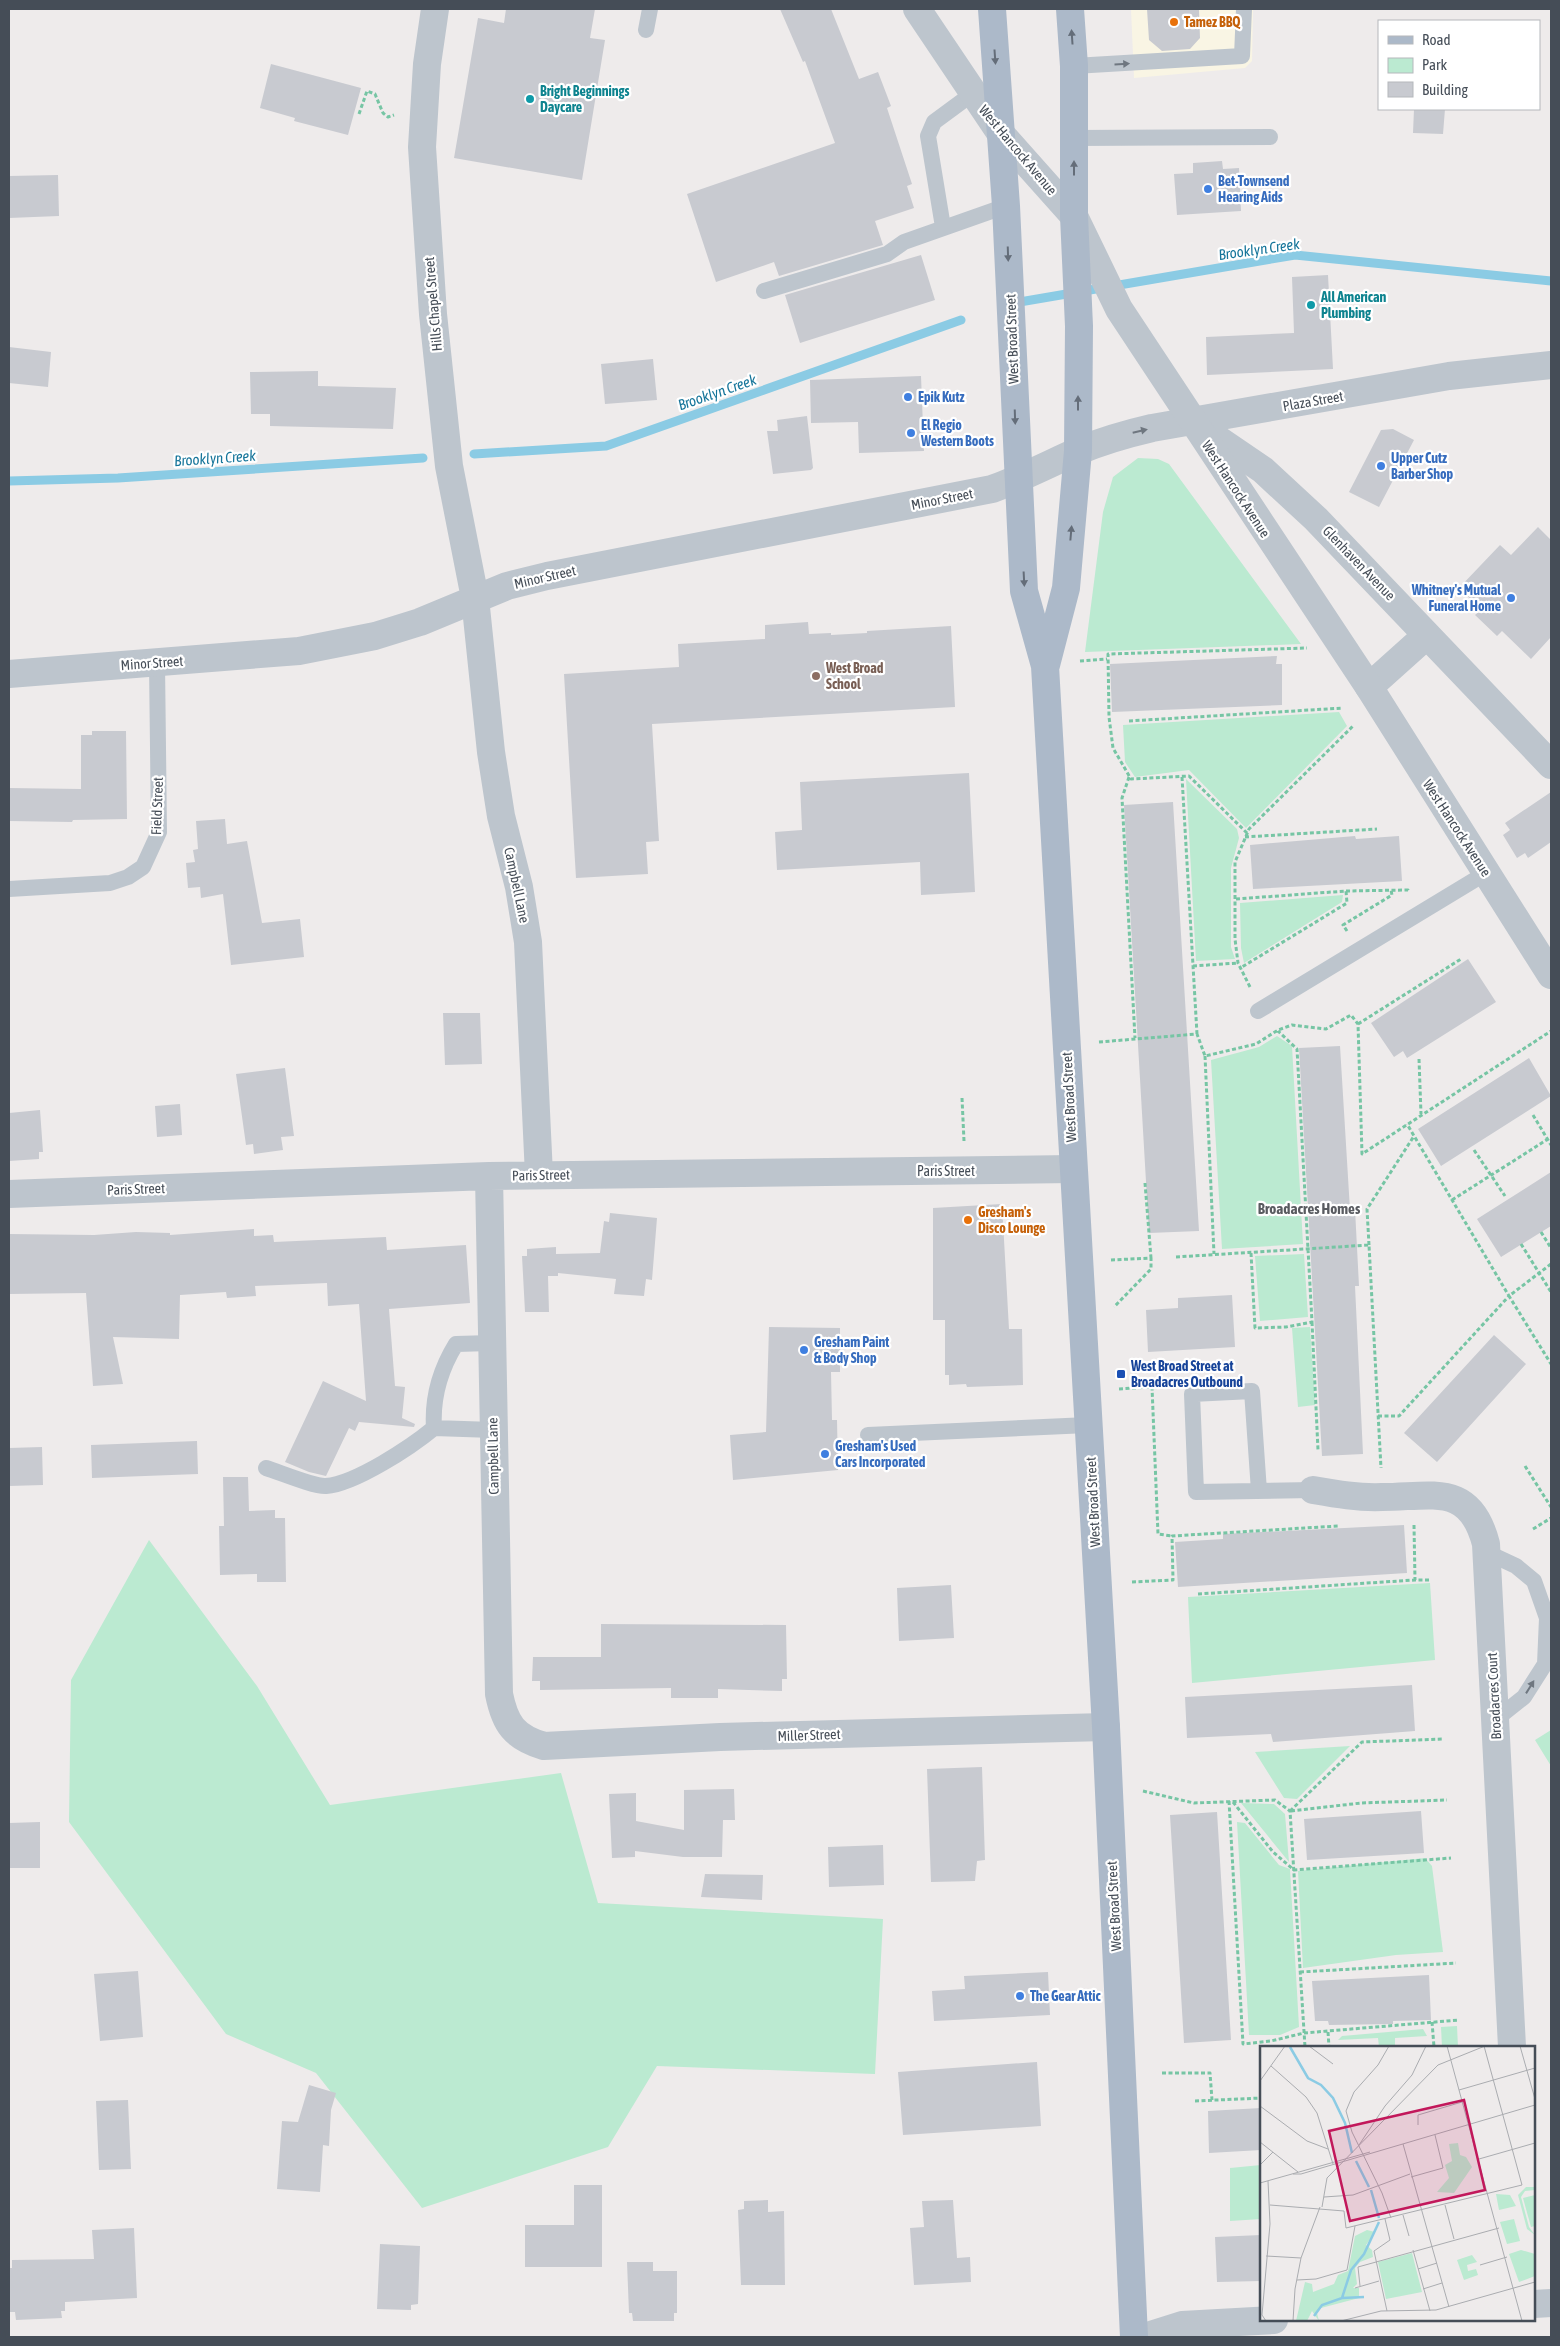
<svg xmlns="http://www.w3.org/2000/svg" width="1560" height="2346" font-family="'Asap Condensed',sans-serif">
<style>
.commercial{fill:#f9f5e4}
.green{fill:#bbead1}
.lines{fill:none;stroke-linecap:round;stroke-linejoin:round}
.stream{stroke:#8bcbe4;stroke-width:9}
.building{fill:#c8cad0}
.path{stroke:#76c5a4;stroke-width:3;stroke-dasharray:4 2.5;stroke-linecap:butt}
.service{stroke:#bdc5cd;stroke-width:16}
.minor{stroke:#bdc5cd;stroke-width:28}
.tertiary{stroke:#bdc5cd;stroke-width:28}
.primary{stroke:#acb9c9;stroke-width:28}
.oneway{fill:#646d79}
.oneway2{fill:#6f7780}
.food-dot{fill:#e8710a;stroke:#fff;stroke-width:2}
.culture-dot{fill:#0f9aa8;stroke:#fff;stroke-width:2}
.shop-dot{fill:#3f7fe0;stroke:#fff;stroke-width:2}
.education-dot{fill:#8d6e63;stroke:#fff;stroke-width:2}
.transit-dot{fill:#1a4fb4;stroke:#fff;stroke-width:2}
.labels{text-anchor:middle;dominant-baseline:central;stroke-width:4.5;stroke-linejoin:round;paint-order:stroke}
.food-label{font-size:14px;font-weight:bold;fill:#c56008;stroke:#fff;text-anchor:start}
.culture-label{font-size:14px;font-weight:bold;fill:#0d838f;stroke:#fff;text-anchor:start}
.street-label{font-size:14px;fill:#454d57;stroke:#fff}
.shop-label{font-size:14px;font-weight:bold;fill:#366cbe;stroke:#fff;text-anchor:start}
.education-label{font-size:14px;font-weight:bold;fill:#785e54;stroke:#fff;text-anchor:start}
.transit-label{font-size:14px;font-weight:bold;fill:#164399;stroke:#fff;text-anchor:start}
.water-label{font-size:15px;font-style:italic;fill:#16759a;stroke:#fff}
.neighbourhood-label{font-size:15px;font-weight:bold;fill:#595b60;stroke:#fff}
.inset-river{fill:none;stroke:#8bcbe4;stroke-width:2.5}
.inset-road{fill:none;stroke:#aaacb0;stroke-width:1}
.view{fill:#c2185b;fill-opacity:0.15;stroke:#c2185b;stroke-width:2.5}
.inset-edge{fill:none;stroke:#454d57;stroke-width:2.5}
</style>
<rect width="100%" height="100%" fill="#eeebeb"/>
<path class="commercial" d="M1131,9H1253L1252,61L1245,68L1134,78Z"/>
<path class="green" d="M1138,458L1158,459L1169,464L1301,644L1085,652L1103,512L1113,477Z
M1339,712L1347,726L1246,828L1189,770L1135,777L1125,762L1123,725Z
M1186,779L1237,829L1239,838L1231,868V947L1235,959L1196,961Z
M1343,895L1342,902L1244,963L1241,948L1240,903Z
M1277,1036L1292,1046L1303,1244L1222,1249L1211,1060L1259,1047Z
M1304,1254L1308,1317L1260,1321L1255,1256Z
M1310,1327L1315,1405L1298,1407L1292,1328Z
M149,1540L257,1686L330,1805L561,1773L598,1903L883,1919L875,2074L657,2066L608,2147L422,2208L316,2073L226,2034L69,1822L71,1680Z
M1430,1583L1435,1660L1192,1683L1188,1597Z
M1551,1730V1766L1535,1740Z
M1350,1746L1297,1799L1284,1798L1255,1752Z
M1241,1803L1274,1804L1285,1814L1289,1862Z
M1237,1822L1245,1823L1279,1865L1290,1869L1299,2027L1280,2035H1249Z
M1425,1858L1432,1866L1443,1952L1396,1955L1303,1968L1298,1871Z
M1457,2026L1458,2047H1442L1441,2027Z
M1423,2029L1427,2036L1395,2038V2047H1379L1378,2038L1338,2040L1342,2036Z
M1261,2165V2219L1230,2221V2168Z"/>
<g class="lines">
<path class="stream" d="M1014,303L1295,255L1551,281
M474,454L606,446L961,320
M9,481L118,478L423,458"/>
</g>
<path class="building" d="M506,9H595L590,38L605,40L582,180L454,158L478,18L504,23Z
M780,9H831L859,79L878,72L891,106L887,108L912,184L907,186L914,208L875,221L883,245L779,276L774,262L716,282L687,194L835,143L805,61L803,62Z
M1147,9H1199L1200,38L1190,49L1162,51L1149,40Z
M271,64L361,88L348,135L294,121L295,118L260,108Z
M1414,109H1445L1443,134L1413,133Z
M1222,161L1223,169L1239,168L1241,211L1177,215L1174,174L1193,173V163Z
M58,175L59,216L9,218V176Z
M921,255L935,300L800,343L785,295Z
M1328,275L1333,369L1207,375L1206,337L1294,333L1292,277Z
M9,347L51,352L48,387L9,383Z
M653,359L657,400L605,404L601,364Z
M318,371V386L396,388L393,429L270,426V414H251L250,372Z
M921,376L924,451L859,453L858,422L811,423L810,380Z
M807,416L813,468L811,470L773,474L767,431H778L777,420Z
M1393,429L1414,440L1379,507L1349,492L1381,430Z
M1538,527L1551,540V637L1531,659L1502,631L1497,636L1475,615L1481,609L1459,588L1500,545L1511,555Z
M808,622L809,634L831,633V635L867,633V631L951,626L955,707L652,724L659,841L646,842L648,874L576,878L564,674L679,667L678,644L765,639V625Z
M1277,656L1276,664H1282V705L1112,712L1110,664Z
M92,731H126L127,819L73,820L72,822L9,821V788L81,789V735H92Z
M969,773L975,892L921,895L920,862L777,870L775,832L802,830L800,782Z
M1551,792V842L1528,858L1525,853L1517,858L1503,835L1510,830L1505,823Z
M1173,802L1199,1231L1149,1233L1124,805Z
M225,819L227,844L247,841L262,923L300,919L304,957L231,965L223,894L201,898L200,887L188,888L186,863L195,862L193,850L198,849L196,821Z
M1355,836L1356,839L1399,836L1402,881L1253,889L1250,845Z
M1468,959L1496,1002L1407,1058L1403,1051L1394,1057L1371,1023Z
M443,1013H480L482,1064L445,1065Z
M1340,1046L1350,1210L1355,1209L1359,1286H1355L1363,1454L1322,1456L1299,1048Z
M1529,1058L1551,1096L1441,1166L1418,1129Z
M285,1068L294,1136L281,1137L283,1150L254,1154L253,1144L246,1145L236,1074Z
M180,1104L182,1135L157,1137L155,1106Z
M40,1110L43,1152H39V1159L9,1161V1113Z
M1551,1172V1226L1501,1257L1477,1219Z
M1002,1204L1009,1329H1022L1023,1385L967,1387L966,1384L949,1385V1375H945V1320H933V1208Z
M610,1213L657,1218L652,1280L646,1279L644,1296L614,1294L616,1279L558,1273V1276H548L549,1312H525L522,1256H527V1249L556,1247V1254L600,1253L604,1221L609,1222Z
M254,1229V1236L273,1235L274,1242L386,1237L387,1250L466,1245L470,1303L389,1309L395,1386L405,1387L402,1418L415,1424L414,1427L359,1422L355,1431L349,1428L326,1476L309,1472L285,1462L323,1381L366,1401L359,1304L328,1306L327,1283L255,1286L256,1296L227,1298L226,1292L180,1295L179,1339L113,1337L123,1384L93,1386L86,1293L9,1294V1234L94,1235L136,1232L170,1233V1235Z
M1232,1295L1235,1347L1148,1352L1146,1310L1178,1308V1298Z
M769,1327L840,1328V1372H831L832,1420H837L838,1470L733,1480L730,1435L766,1432Z
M1494,1335L1526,1364L1437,1462L1404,1433Z
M197,1441L198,1474L92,1478L91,1445Z
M42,1447L43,1485L9,1486V1448Z
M223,1477H248L249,1511L275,1510V1518H285L286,1582H257V1574L220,1575L219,1526H224Z
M1404,1525L1407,1573L1178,1587L1175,1542L1223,1539V1534Z
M951,1585L954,1638L899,1641L897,1588Z
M601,1624L786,1625L787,1679H782V1691L718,1689V1698H671V1688L540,1690V1681H532L533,1657H601Z
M1412,1685L1415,1731L1273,1742L1271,1734L1187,1738L1185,1697Z
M982,1767L985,1860L977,1861L975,1881L931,1882L927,1769Z
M734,1789L735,1820H723L722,1857H683L635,1851V1857L612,1858L609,1794L636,1793V1821L684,1830V1790Z
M1421,1811L1424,1853L1307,1860L1304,1819Z
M1217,1812L1231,2040L1184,2043L1170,1815Z
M40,1822V1868H9V1823Z
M883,1845L884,1885L829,1887L828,1847Z
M705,1874L763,1875L762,1900L701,1897Z
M138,1971L143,2037L100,2041L94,1974Z
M1048,1972L1050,2015L934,2021L932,1991L965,1989L964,1976Z
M1429,1975L1431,2020L1393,2021V2024L1329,2025L1328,2021H1315L1312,1981Z
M1037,2062L1041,2126L903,2135L898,2072Z
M309,2085L336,2093L331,2110L329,2146L323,2145L320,2192L277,2189L282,2121L298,2122Z
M128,2100L131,2169L99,2170L96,2101Z
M1261,2108V2150L1209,2153L1208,2111Z
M574,2185H602V2267H525V2225H574Z
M768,2200V2212L784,2211L785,2285H741L738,2210L744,2209V2201Z
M953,2200L957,2258L970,2257L971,2282L914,2285L910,2228L924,2227L922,2201Z
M134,2228L137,2298L65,2302V2311H61L62,2318L16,2320L15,2312H9V2268H12V2260L94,2259L92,2230Z
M1261,2235V2281L1217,2282L1215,2237Z
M380,2244L420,2246L418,2304L411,2305V2310L377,2309Z
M627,2262H653V2271H677V2313H674V2321H633L632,2313H629Z"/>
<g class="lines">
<path class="path" d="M359,114L367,91L375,94L383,113L388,117L394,115
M1080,661L1107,659
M1129,721L1343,708
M1129,777L1122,798L1135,1038
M1182,777L1197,1034
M1247,833L1189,776L1131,779L1113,748L1109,717L1108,654L1307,648
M1245,837L1377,829
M1346,891L1408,890L1409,892
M1236,899L1346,891L1347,903L1242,967
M1347,931L1343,925L1392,895L1391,890
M1193,966L1238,963
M1250,987L1238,963L1235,939V862L1249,829L1354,725
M1358,1024L1461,959
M1099,1042L1197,1034L1205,1056L1256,1044L1278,1030L1292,1025L1326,1029L1351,1015L1358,1024L1362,1154L1551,1031
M1205,1056L1214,1254
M1419,1059L1421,1114
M962,1098L964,1141
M1533,1115L1551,1145
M1474,1150L1505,1196
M1145,1183L1151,1258
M1452,1200L1548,1139
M1541,1232L1551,1248
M1521,1244L1551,1292
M1369,1245L1367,1209L1414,1136
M1251,1253L1255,1328L1286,1327L1312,1322L1297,1049L1278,1031
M1176,1257L1369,1245L1381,1468
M1111,1260L1151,1258V1269L1114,1307
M1551,1264L1509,1296L1551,1364
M1312,1322L1318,1450
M1119,1389L1152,1387L1158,1534L1172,1536
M1378,1416H1399L1509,1296L1407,1124
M1525,1466L1551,1507
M1414,1525L1415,1580H1431
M1533,1529L1551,1518
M1132,1582L1173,1580L1172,1536L1338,1526
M1198,1594L1415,1580
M1143,1791L1194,1803L1275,1800L1290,1811L1305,2047
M1229,1801L1243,2044L1271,2041L1304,2033L1459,2020
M1233,1802L1273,1852L1294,1870L1451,1858
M1290,1811L1362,1742L1444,1739
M1291,1811L1361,1803L1447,1800
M1300,1972L1456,1963
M1432,2022L1434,2047
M1328,2032L1329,2047
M1162,2073H1210L1212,2100
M1195,2101L1261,2098"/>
<path class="service" d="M646,30L650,9
M1074,66L1242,56L1244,9
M1074,138L1270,137
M943,227L928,136L934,122L972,94
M764,291L887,254L904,242L1006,206
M9,889L110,883L128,877L143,867L159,832L157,663
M1258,1011L1486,873
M491,1343L456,1344C440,1370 432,1397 434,1428L493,1430
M868,1435L1088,1425
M266,1468C279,1472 315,1487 326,1486C355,1484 411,1447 434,1428
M1259,1491L1252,1391L1192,1394L1196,1492L1313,1490
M1486,1552L1516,1566L1534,1581L1547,1618L1545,1664L1524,1697L1495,1720"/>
<path class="minor" d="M435,9L427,64L422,147L433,314L449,466L475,598L491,752L501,816L519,887L528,942L539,1175
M917,9L1001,134L1074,216
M1194,423L1263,470L1316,519L1551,765
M9,674L299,651L375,636L420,622L507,586L547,576L992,489C1022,478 1049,464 1078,451C1102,441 1126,434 1152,428L1449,376L1551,365
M1369,687L1427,635
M489,1176L499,1694C505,1724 514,1737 544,1746L720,1737L1106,1727
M9,1194L489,1176L1073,1169
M1313,1490C1336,1494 1359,1498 1382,1497C1433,1497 1470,1482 1486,1544L1512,2047
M1534,2304L1551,2303
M1144,2337L1182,2325L1274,2320"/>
<path class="tertiary" d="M1074,216L1119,309L1369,687L1551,975"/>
<path class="primary" d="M992,9L1006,206L1024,591L1045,666L1106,1727L1134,2337
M1046,665L1066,588L1078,451L1079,326L1074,216V66L1070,9"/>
</g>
<defs><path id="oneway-solid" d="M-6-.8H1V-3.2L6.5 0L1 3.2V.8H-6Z" transform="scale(1.25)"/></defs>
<g class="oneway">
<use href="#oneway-solid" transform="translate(1072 37) rotate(-94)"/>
<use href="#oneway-solid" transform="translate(995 57) rotate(86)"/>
<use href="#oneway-solid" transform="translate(1074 168) rotate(-90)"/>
<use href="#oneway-solid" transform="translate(1008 254) rotate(88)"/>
<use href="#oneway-solid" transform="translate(1078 403) rotate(-90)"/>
<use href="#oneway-solid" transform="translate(1015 417) rotate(88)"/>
<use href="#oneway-solid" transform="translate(1071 533) rotate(-85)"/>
<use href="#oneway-solid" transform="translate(1024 579) rotate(87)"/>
</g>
<g class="oneway2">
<use href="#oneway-solid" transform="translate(1122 64) rotate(-3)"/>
<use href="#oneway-solid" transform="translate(1140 431) rotate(-13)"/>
<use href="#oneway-solid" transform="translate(1530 1687) rotate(-58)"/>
</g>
<g class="food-dot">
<circle cx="1174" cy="22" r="5"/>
<circle cx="968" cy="1220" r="5"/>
</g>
<g class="culture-dot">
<circle cx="530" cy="99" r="5"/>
<circle cx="1311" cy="305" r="5"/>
</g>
<g class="shop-dot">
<circle cx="1208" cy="189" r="5"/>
<circle cx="908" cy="397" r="5"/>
<circle cx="911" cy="433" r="5"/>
<circle cx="1381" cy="466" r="5"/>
<circle cx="1511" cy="598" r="5"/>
<circle cx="804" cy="1350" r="5"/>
<circle cx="825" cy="1454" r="5"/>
<circle cx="1020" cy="1996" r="5"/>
</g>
<circle class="education-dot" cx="816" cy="676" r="5"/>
<rect class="transit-dot" x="1116" y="1369" width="10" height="10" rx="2.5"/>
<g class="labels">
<g class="food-label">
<text x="1184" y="22">Tamez BBQ</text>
<text x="978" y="1212">Gresham's<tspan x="978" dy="16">Disco Lounge</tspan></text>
</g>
<g class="culture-label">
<text x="540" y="91">Bright Beginnings<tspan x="540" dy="16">Daycare</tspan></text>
<text x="1321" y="297">All American<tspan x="1321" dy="16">Plumbing</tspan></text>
</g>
<g class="street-label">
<text transform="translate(1018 150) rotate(50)">West Hancock Avenue</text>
<text transform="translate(433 304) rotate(-95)">Hills Chapel Street</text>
<text transform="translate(1012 339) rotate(-92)">West Broad Street</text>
<text transform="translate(1313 401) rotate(-10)">Plaza Street</text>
<text transform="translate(1236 489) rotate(57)">West Hancock Avenue</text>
<text transform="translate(942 499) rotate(-11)">Minor Street</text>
<text transform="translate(1359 563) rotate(46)">Glenhaven Avenue</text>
<text transform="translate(545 577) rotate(-13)">Minor Street</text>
<text transform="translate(152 663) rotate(-4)">Minor Street</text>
<text transform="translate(157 806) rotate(-88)">Field Street</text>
<text transform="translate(1457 828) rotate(57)">West Hancock Avenue</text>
<text transform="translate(517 885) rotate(78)">Campbell Lane</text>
<text transform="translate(1069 1097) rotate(-93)">West Broad Street</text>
<text x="946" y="1171">Paris Street</text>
<text transform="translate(541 1175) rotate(-1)">Paris Street</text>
<text transform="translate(136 1189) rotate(-2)">Paris Street</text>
<text transform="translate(493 1456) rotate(-91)">Campbell Lane</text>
<text transform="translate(1093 1502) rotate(-93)">West Broad Street</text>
<text transform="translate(1494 1696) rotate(-93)">Broadacres Court</text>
<text transform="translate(809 1735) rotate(-2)">Miller Street</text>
<text transform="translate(1114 1906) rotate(-93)">West Broad Street</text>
</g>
<g class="shop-label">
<text x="1218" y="181">Bet-Townsend<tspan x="1218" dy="16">Hearing Aids</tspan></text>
<text x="918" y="397">Epik Kutz</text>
<text x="921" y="425">El Regio<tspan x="921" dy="16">Western Boots</tspan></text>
<text x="1391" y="458">Upper Cutz<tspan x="1391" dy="16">Barber Shop</tspan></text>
<text x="1501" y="590" text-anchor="end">Whitney's Mutual<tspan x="1501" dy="16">Funeral Home</tspan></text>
<text x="814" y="1342">Gresham Paint<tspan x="814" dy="16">&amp; Body Shop</tspan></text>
<text x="835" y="1446">Gresham's Used<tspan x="835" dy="16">Cars Incorporated</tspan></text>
<text x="1030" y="1996">The Gear Attic</text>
</g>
<g class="education-label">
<text x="826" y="668">West Broad<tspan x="826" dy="16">School</tspan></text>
</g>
<g class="transit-label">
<text x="1131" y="1366">West Broad Street at<tspan x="1131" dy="16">Broadacres Outbound</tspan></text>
</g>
<g class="water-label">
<text transform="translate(1259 249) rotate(-8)">Brooklyn Creek</text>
<text transform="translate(717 392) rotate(-19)">Brooklyn Creek</text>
<text transform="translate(215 458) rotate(-4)">Brooklyn Creek</text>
</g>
<g class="neighbourhood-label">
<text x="1309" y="1208">Broadacres Homes</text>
</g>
</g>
<g transform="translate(1260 2046)">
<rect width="275" height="275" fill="#eeebeb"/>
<path d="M198,97L200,109L206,111L212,121L194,147L177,146L189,132L185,119L192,115L189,98ZM266,141H275V144L265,145L261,151L269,181L275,189L267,183L258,149ZM236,148L250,149L256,160L239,164ZM275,149V180L271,181L263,152ZM254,173L260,195L247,198L240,176ZM107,184L115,186L106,199L112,204L113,211L100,216L95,222L97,238L93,242H99V252L61,262L57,267L59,275L52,265L47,275H36L45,236L52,238L53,246L74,238L78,229L88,225L95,190ZM261,204L275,208V230L259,236L249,208ZM152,207L162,246L126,253L118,216ZM212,209L217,216L207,219L208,225L216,223L218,229L204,234L197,214Z" fill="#bbead1"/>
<path class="inset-river" d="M30,1L48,32L61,39L73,52L85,77L92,107M96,115L109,141M111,144L119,172M82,252L91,224L104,208L119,176M54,270L62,259L82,252L104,251"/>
<path class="inset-road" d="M49,0L73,18M129,0L118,19L94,46L86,65L92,86L122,147L131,172M187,0L262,275M260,0L275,53M11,20L46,51L57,67L73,118M0,35L25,0M199,44L275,22M0,60L47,95L68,103M158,79V69L202,56M0,96L38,126M143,98L189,261M99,99L125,60L152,29L166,0M219,113L275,97M0,119L13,106M33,128H41L275,59M151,131L183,122L175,89M0,137L110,106M64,151L93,149L150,128M10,159L84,165L86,182L262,139L224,0M185,159L194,193M62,161L67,132L178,19L225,0M143,169L149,190M125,173L130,194L114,205L127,265M153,204L170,265M6,210L41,212M220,219L247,211M158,223L177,217M37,234L56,233L87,224L95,180M100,240L98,221L239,182M95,242L119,235M163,243L182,237M6,275L2,269L10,178L8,135M33,275L35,243L41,212L60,161M81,275L121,265L176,264L275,236"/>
<path class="view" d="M204,54L225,144L90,175L69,85Z"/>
<rect width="275" height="275" class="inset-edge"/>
</g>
<rect width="1560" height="2346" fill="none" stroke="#454d57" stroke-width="20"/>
<rect x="1378" y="20" width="162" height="90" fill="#ffffff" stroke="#b5b8bc"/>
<rect x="1388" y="36" width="25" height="8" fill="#acb9c9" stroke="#b5b8bc"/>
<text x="1422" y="45" font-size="15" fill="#454d57">Road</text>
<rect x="1388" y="58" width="25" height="15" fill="#bbead1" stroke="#b5b8bc"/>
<text x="1422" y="70" font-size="15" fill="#454d57">Park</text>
<rect x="1388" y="82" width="25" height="15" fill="#c8cad0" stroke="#b5b8bc"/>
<text x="1422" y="95" font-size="15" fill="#454d57">Building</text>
</svg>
